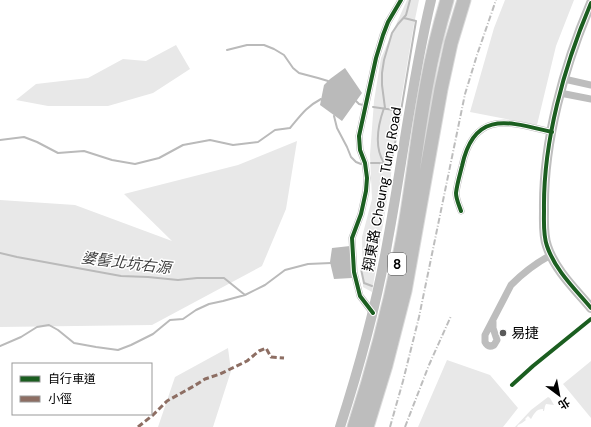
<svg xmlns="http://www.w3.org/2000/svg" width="591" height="427" font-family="'DM Sans','Noto Sans TC',sans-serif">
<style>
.green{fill:#e8e8e8}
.water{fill:#bababa}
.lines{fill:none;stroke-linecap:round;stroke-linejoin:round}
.stream{stroke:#bababa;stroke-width:2}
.highway-casing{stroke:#dbdbdb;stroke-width:15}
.street{stroke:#bdbdbd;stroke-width:7}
.secondary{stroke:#bfbfbf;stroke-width:10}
.highway{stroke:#bdbdbd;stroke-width:13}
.rail{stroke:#bdbdbd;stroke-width:2;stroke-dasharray:6 2 1 2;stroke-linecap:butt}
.quiet{stroke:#8d6e63;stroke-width:3;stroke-dasharray:6 3;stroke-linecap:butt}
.cycleway-casing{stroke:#fff;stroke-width:6}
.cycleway{stroke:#1b5e20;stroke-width:4}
.poi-dot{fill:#595959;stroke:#fff;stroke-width:1.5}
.labels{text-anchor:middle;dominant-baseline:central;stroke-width:3;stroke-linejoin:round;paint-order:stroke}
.shield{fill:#fff;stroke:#4c4c4c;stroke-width:1}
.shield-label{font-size:13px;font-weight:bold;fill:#000}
.street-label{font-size:14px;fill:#000;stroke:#fff}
.poi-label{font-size:14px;fill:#000;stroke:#fff;text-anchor:start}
.water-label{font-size:15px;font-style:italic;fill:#3d3d3d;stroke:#fff}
</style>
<rect width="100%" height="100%" fill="#fff"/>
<path class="green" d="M407,0H419L414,24L396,130L391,175L372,292L363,287L362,237L372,199L370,155L374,101L381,58Z
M505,0H574L556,46L537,125L470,112L494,28Z
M176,45L190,69L153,93L108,106H48L16,100L36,84L88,78L123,59L146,61Z
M297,141L286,209L262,266L152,325L0,327V200L75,205L172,241L124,194L238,165Z
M228,348L231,371L213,427H158L175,377Z
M447,360L490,375L518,408L503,427H418Z
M591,361V418L563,384Z
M548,397L550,398L554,405L546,404L545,406L544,411H543V409C536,409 534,414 531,419L528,416L525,419L526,420L522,423L518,425L517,427H515L531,410Z"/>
<path class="water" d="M345,68L362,93L342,121L320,105L324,85L330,79Z
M350,246L352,278L334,279L330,262L332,248Z"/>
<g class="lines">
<path class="stream" d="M227,50L247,45H264L274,49L284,55L293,68L299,73L318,78L328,81
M356,101L359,104L363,105
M373,107L401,111
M384,108C378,125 374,147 384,163
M385,108L382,85V73L384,60L392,33L398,24L406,15L410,0
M334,116L337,128L347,147L351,157L356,162L361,164
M0,140L24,137L37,142L58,153L84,151L112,160L135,164L159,158L183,145L210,140L233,145L258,142L275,130L290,128C301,115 306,107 321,99
M371,163H379L391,165L401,111L416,21L404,18
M0,253L17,257L121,276L148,277L178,280L197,278H224L245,295
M361,269L364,283L372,286
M0,346L21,337L37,327L49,325L58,330L74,343L96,347L118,350L131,345L153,334L170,320L183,319L196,310L209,304L223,301L245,295L265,285L285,270L308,264L331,263"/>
<defs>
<path id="highway" d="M354,427C374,366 390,305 402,242C412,189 417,135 427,83C432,55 439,27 447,0
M367,427L386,365L405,291L441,89L451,43L464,0"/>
</defs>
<use href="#highway" class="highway-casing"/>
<path class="street" d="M564,79L591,85
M560,93L591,99
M461,211C459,205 456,199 456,193C457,184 460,174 462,166C474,109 509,122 552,132
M373,313L360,296L354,272L352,238L361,214L366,191L367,178L365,163L360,150L359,136L376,58L383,35L388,22L401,0
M493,322V328L497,340L494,345C490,347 487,346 485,342V335L511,285C523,273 536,263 551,255"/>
<path class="secondary" d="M591,3C564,66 543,142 544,210C544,222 543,235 547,246C555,270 575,289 591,308
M340,427C360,365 377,303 388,239C403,159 412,79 431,0"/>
<use href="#highway" class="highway"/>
<path class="rail" d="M390,427L403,381L419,317L465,94L477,55L496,0
M405,427L429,365L451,316"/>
<path class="quiet" d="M138,427L153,415L167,401L194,386L205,379L220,374L247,361L259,351L266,348L271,357L284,358"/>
<defs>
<path id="cycleway" d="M591,3C564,66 543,142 544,210C544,222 543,235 547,246C555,270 575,289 591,308
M461,211C459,205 456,199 456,193C457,184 460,174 462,166C474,109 509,122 552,132
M373,313L360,296L354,272L352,238L361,214L366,191L367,178L365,163L360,150L359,136L376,58L383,35L388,22L401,0
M512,385L533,366L591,319"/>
</defs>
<use href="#cycleway" class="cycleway-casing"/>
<use href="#cycleway" class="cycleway"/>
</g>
<circle class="poi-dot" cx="503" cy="333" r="4"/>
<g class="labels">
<rect class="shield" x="388" y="253" width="18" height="22" rx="3"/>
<g class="shield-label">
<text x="397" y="264">8</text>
</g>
<g class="street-label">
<text transform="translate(382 189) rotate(-80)">翔東路 Cheung Tung Road</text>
</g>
<g class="poi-label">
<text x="511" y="333">易捷</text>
</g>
<g class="water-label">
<text transform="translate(126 263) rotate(7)">婆髻北坑右源</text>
</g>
</g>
<rect x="12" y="363" width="140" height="52" fill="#ffffff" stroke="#999999"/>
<rect x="20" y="376" width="20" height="6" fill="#1b5e20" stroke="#999999"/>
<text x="48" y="383" font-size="12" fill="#000000">自行車道</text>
<rect x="20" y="396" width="20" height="6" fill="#8d6e63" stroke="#999999"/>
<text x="48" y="403" font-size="12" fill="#000000">小徑</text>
<g transform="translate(559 395) rotate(148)" stroke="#ffffff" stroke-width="3" paint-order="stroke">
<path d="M0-3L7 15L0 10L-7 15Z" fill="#000000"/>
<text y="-6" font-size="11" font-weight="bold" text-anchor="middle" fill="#000000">北</text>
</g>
</svg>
